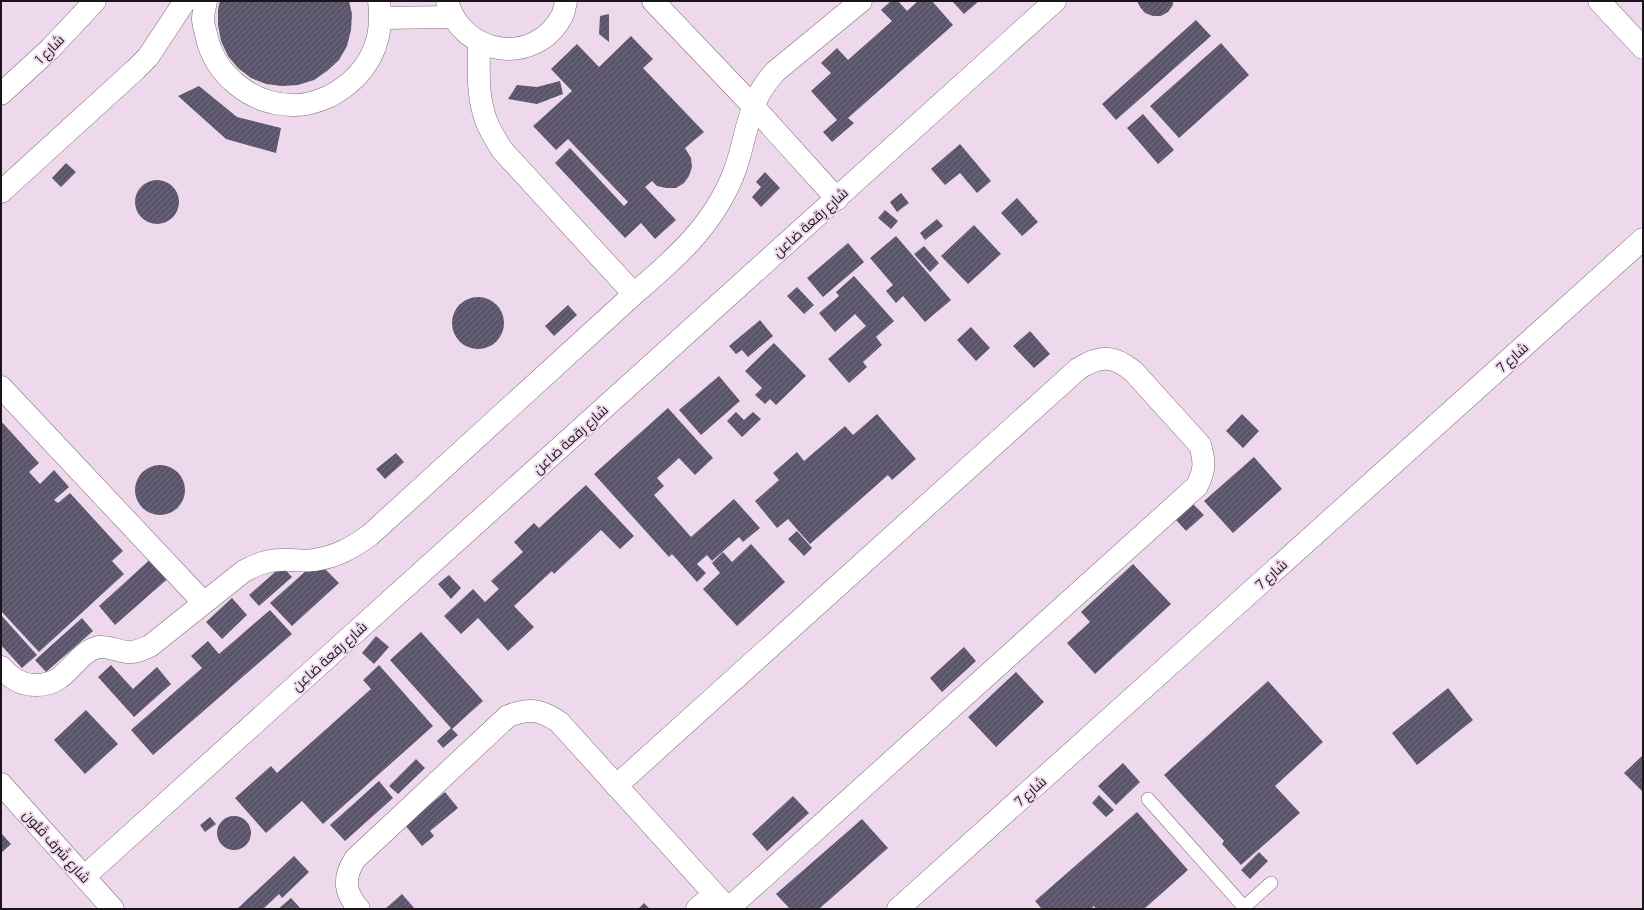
<svg xmlns="http://www.w3.org/2000/svg" width="1644" height="910" font-family="Barlow,Cairo,sans-serif">
<style>
.building{fill:url(#building-hatch)}
.lines{fill:none;stroke-linecap:round;stroke-linejoin:round}
.lane-casing{stroke:#7f6c7d;stroke-width:14}
.street-casing{stroke:#7f6c7d;stroke-width:23}
.lane{stroke:#fff;stroke-width:13}
.street{stroke:#fff;stroke-width:22}
.labels{text-anchor:middle;dominant-baseline:central;stroke-width:4;stroke-linejoin:round;paint-order:stroke}
.street-label{font-size:14px;fill:#1b141b;stroke:#eed9ec}
</style>
<defs>
<pattern id="building-hatch" width="6" height="6" patternUnits="userSpaceOnUse"><rect width="6" height="6" fill="#5a556a"/><path d="M-1 1l2-2M0 6l6-6M5 7l2-2" fill="none" stroke="#726e7e"/></pattern>
</defs>
<rect width="100%" height="100%" fill="#eed9ec"/>
<path class="building" d="M220,1H349L352,14L351,30L347,46L339,60L327,71L314,80L298,85L282,86L266,84L251,78L238,68L228,56L221,41L218,25V9Z
M891,1H898L907,11L918,1H932L953,25L848,118L854,123L832,142L823,132L837,120L811,91L831,73L821,63L837,48L848,60L892,21L881,10Z
M952,1H979L964,14Z
M1137,1H1173V5L1168,12L1161,16H1153L1145,13L1140,7Z
M609,14V42L599,34L600,16Z
M1196,20L1211,36L1116,120L1102,104Z
M631,36L653,59L643,68L704,132L685,148L691,158L692,167L689,176L684,183L676,188H666L657,186L652,181L645,187L676,220L655,239L641,223L625,238L555,163L570,148L624,206L628,202L568,139L556,150L533,126L572,91L551,69L577,44L599,67Z
M1221,43L1249,75L1179,138L1150,106Z
M560,81L563,94L537,104L508,99L517,85L537,87Z
M199,86L237,117L281,128L276,153L226,139L178,96Z
M1143,114L1174,150L1158,164L1127,128Z
M960,144L991,181L977,193L960,173L945,185L931,169Z
M66,163L76,172L61,187L52,178Z
M765,172L780,188L761,207L752,197L761,187L756,182Z
M135 202a22 22 0 1 1 44 0a22 22 0 1 1-44 0Z
M901,193L909,203L897,212L890,202Z
M1017,198L1038,222L1022,236L1001,213Z
M885,210L898,221L891,229L878,218Z
M937,219L943,226L925,240L920,233Z
M974,225L1001,254L968,284L941,256Z
M896,236L951,300L925,322L903,296L896,303L886,291L893,285L870,258Z
M848,243L864,262L823,297L807,278Z
M924,246L939,263L930,272L914,254Z
M854,276L894,321L876,337L882,345L863,362L867,367L849,383L828,359L866,326L855,314L835,332L819,313L839,296L836,292Z
M797,287L814,305L804,314L787,296Z
M452 323a26 26 0 1 1 52 0a26 26 0 1 1-52 0Z
M568,305L577,315L554,336L545,326Z
M760,320L773,336L748,357L742,350L736,354L729,346Z
M971,327L990,348L976,361L957,340Z
M1030,331L1050,354L1034,368L1013,346Z
M774,343L806,376L776,405L770,399L765,404L755,395L762,388L745,371Z
M719,376L740,401L701,435L679,410Z
M668,408L713,458L695,475L679,458L657,478L664,486L654,495L691,537L734,499L760,528L743,542L739,537L712,561L707,555L697,564L706,573L697,582L672,554L669,557L594,474Z
M736,412L744,420L753,412L761,419L742,437L727,421Z
M877,414L916,459L892,480L888,475L810,544L788,519L777,528L755,501L779,480L773,473L797,452L804,461L845,426L853,435Z
M1242,414L1259,431L1243,448L1226,431Z
M1,421L39,463L29,472L40,484L54,470L69,487L54,500L58,503L70,493L123,551L112,561L124,574L39,652L1,611Z
M396,453L404,462L385,479L376,469Z
M1254,457L1282,489L1233,533L1204,501Z
M135 490a25 25 0 1 1 50 0a25 25 0 1 1-50 0Z
M586,485L634,536L620,549L601,530L554,574L552,571L514,606L534,627L508,651L478,618L461,634L444,616L473,589L485,602L499,589L491,581L523,552L514,542L534,523L539,528Z
M1193,504L1204,515L1186,531L1176,520Z
M797,531L812,548L804,556L788,539Z
M751,544L785,582L737,626L703,589L720,573L712,563L723,552L732,562Z
M155,555L172,575L115,625L99,606Z
M317,561L339,583L292,626L270,603Z
M1133,564L1171,604L1095,674L1067,643L1090,622L1081,612Z
M282,566L292,577L259,606L249,595Z
M449,575L461,588L451,599L438,584Z
M232,598L247,615L222,639L206,622Z
M270,610L292,634L153,755L131,730L202,668L191,656L208,641L219,654Z
M1,615L37,655L22,668L1,645Z
M82,618L93,631L46,672L35,660Z
M421,632L483,701L452,729L458,735L443,748L437,741L451,728L390,660Z
M376,636L389,647L374,664L362,653Z
M964,647L976,661L942,692L930,678Z
M111,665L133,689L157,667L171,684L134,717L98,677Z
M379,665L433,726L323,824L302,801L266,833L235,798L271,766L277,773L371,689L363,680Z
M1016,672L1044,702L996,747L968,717Z
M1268,681L1323,742L1275,786L1300,813L1241,865L1222,844L1224,841L1164,775Z
M1448,688L1473,720L1417,765L1392,733Z
M86,710L118,744L85,774L54,740Z
M1642,756L1643,757V792L1624,773Z
M416,759L425,768L398,794L389,786Z
M1123,763L1140,782L1116,805L1098,786Z
M379,781L393,798L345,841L330,825Z
M445,792L458,808L430,831L434,836L422,846L405,825Z
M1099,795L1114,810L1106,817L1092,803Z
M793,796L809,813L767,851L752,834Z
M1137,812L1188,870L1144,909H1096L1094,906L1091,909H1042L1035,901Z
M217 833a17 17 0 1 1 34 0a17 17 0 1 1-34 0Z
M210,817L216,824L205,832L200,825Z
M862,819L888,848L819,909H790L776,894Z
M1,833L11,844L1,853Z
M1259,852L1268,861L1250,879L1241,870Z
M294,856L309,872L282,898L279,894L263,909H237Z
M402,894L415,909H385Z
M291,898L301,909H278Z
M644,903L650,909H638Z"/>
<g class="lines">
<defs>
<path id="lane" d="M1148,799L1244,907
M1242,909L1271,883"/>
<path id="street" d="M206,1C205,7 203,13 203,19C203,24 205,29 206,34C214,75 251,104 292,105C305,106 319,101 330,96C367,76 385,43 379,1
M447,1C462,56 535,67 562,16C564,12 565,6 566,1
M653,1L753,106L837,199
M1599,1L1643,48
M381,18L453,17
M479,43C479,66 477,91 484,114C487,127 495,138 502,150L634,294
M1,94L50,49L95,1
M1,192L136,69L148,57L185,1
M1,387L204,603
M1,667C10,678 21,685 35,685C69,686 74,652 99,647C109,646 117,651 127,652C135,653 143,649 150,646L244,571C256,565 266,560 280,560C291,559 303,562 314,560C336,557 352,548 370,535L634,294C676,258 715,224 735,170C748,133 747,101 776,71L861,1
M1,784L113,909
M616,786L1078,369C1100,355 1113,355 1133,371L1200,445C1205,462 1205,470 1197,486L728,909
M84,877L1055,1
M359,909C344,892 343,878 355,859L508,716C529,708 540,709 559,722L728,909
M697,909L714,894
M898,909L1643,239"/>
</defs>
<use href="#lane" class="lane-casing"/>
<use href="#street" class="street-casing"/>
<use href="#lane" class="lane"/>
<use href="#street" class="street"/>
</g>
<g class="labels">
<g class="street-label">
<text transform="translate(49 49) rotate(-45)">شارع 1</text>
<text transform="translate(810 222) rotate(-42)">شارع رِقعة ضاعِن</text>
<text transform="translate(1512 357) rotate(-42)">شارع 7</text>
<text transform="translate(570 439) rotate(-42)">شارع رِقعة ضاعِن</text>
<text transform="translate(1271 574) rotate(-42)">شارع 7</text>
<text transform="translate(329 656) rotate(-42)">شارع رِقعة ضاعِن</text>
<text transform="translate(1030 791) rotate(-42)">شارع 7</text>
<text transform="translate(57 846) rotate(48)">شارع شَرف قَنُّون</text>
</g>
</g>
<rect width="1644" height="910" fill="none" stroke="#1b141b" stroke-width="4"/>
</svg>
